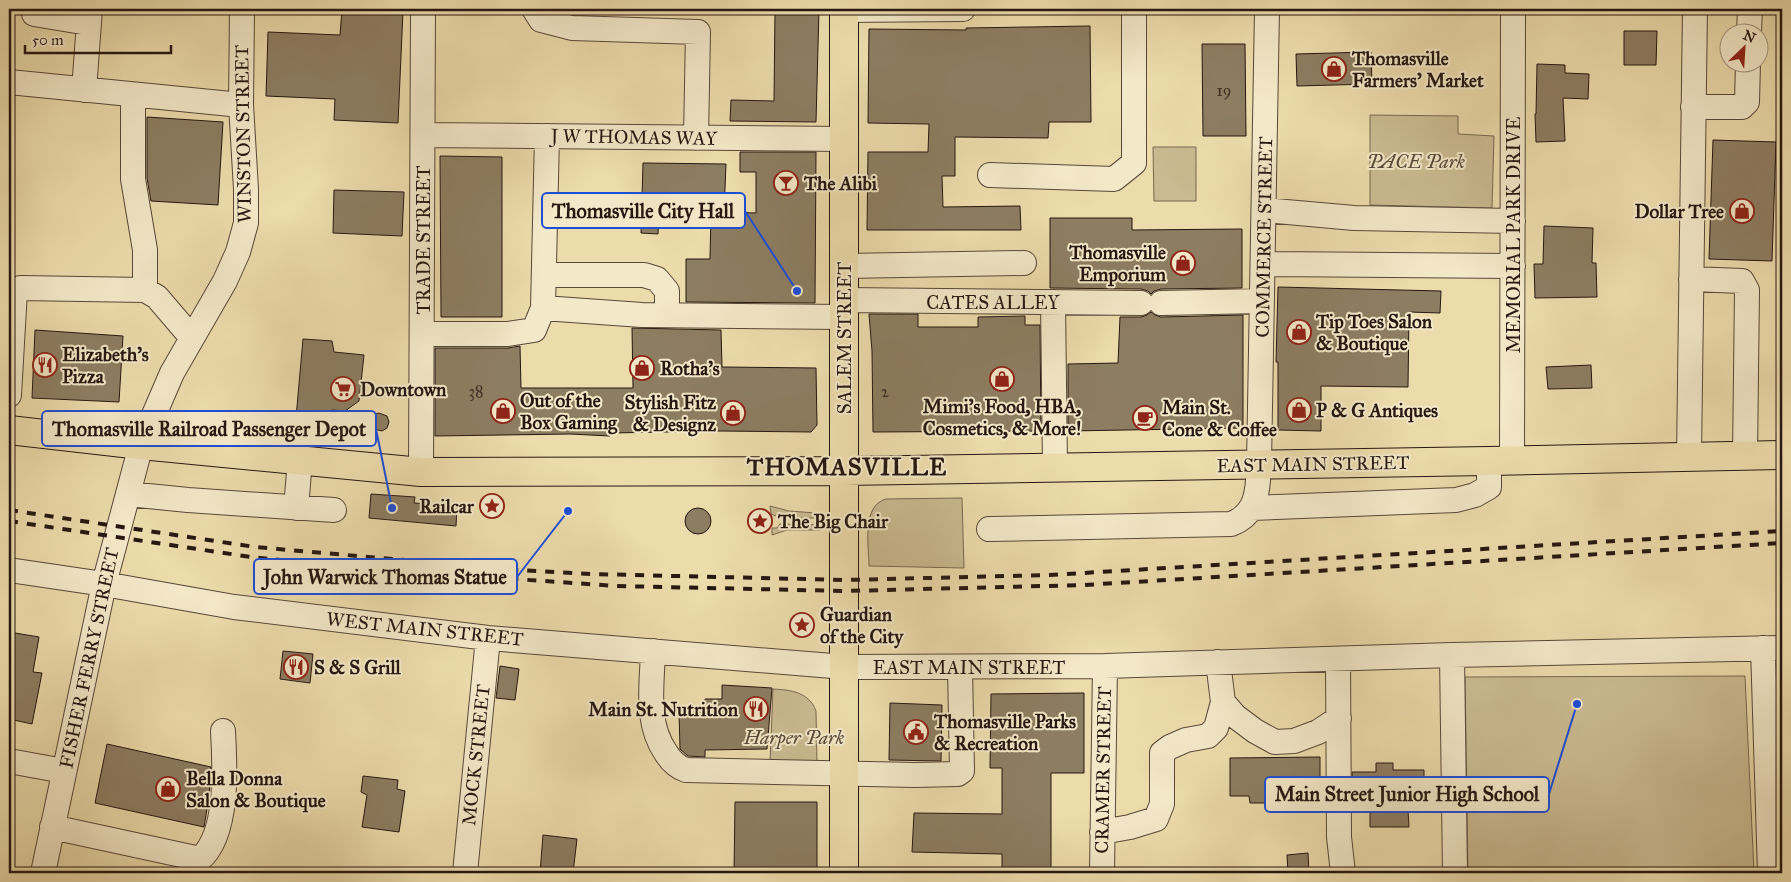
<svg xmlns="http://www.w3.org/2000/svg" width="1791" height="882" font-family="'IM FELL Great Primer',serif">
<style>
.green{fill:#caba91;stroke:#786851}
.building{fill:#8d7d61;stroke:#261711}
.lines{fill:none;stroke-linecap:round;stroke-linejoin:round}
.minor-casing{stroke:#584838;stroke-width:26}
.major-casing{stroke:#261711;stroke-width:30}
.minor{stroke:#f3e8c8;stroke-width:24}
.major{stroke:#ecdbab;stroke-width:28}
.rail{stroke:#261711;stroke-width:4;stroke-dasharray:9 9;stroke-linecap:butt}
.labels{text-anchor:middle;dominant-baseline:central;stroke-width:4;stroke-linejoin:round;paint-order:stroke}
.number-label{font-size:16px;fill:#403025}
.poi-label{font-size:19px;font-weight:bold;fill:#261711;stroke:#f3e8c8;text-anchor:start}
.street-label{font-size:19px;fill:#261711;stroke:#f3e8c8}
.park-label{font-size:19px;font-style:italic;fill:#574837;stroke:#f3e8c8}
.district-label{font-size:24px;font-weight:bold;letter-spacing:1px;fill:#261711;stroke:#f3e8c8}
.leader{fill:none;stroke:#1d4ed8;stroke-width:2}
.callout-dot{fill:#1d4ed8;stroke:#f3e8c8;stroke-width:2}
.callout{fill:#f3e8c8;stroke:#1d4ed8;stroke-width:2}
.callout-label{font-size:20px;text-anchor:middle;font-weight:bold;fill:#261711}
</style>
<rect width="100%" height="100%" fill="#ecdbab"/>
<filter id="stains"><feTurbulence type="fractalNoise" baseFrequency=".004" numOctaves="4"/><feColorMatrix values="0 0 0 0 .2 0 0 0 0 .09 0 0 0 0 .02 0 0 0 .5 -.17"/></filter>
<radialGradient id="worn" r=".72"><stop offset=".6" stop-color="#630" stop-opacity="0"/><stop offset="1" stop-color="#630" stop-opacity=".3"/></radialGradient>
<path class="green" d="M1370,115L1458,116V134L1494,136L1492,208L1370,205Z
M1153,147H1196V201H1154Z
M962,498L964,568L869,566C869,546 861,506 886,499Z
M770,506L789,511L816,513L819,518H781L771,514Z
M780,524L819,525L820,530H787L772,535V528H777Z
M1745,676L1754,873H1468L1465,677Z
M773,689C791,690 809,692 816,711L817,765L770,763Z"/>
<path class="building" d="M342,9L403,11L398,123L334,120L335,99L266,96L268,32L340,35Z
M775,9H819L816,122L730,121L731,100L774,101Z
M1090,26L1091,122H1049L1048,138L955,137V176H942L943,207L1020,206L1021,230H867L868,152H928L929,124L868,123L869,29L966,30V28Z
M1624,31H1657L1656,65H1624Z
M1202,44H1245L1246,136H1203Z
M1371,52L1372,84L1297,86L1296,54Z
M1537,64L1565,65V73L1589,74L1588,99L1563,98L1565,141L1536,142L1535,114H1536Z
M147,117L223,122L218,205L151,201L147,178Z
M1713,140L1776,142L1772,261L1709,259Z
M740,152H816L815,303L686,302V259H710L711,216L659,215L658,234L641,233L643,163L726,164L724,212L756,213V172H740Z
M440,156L502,157V317H441Z
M334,190L404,192L402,236L333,233Z
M1050,218H1132V230L1242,229V288L1161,289L1154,291L1151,294L1148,291L1141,289L1050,288Z
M1544,226L1593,228L1592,263H1596L1597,297L1535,298L1534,264H1543Z
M1278,287L1441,291L1440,313L1409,312L1408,387L1321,386V431L1278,430V362H1276Z
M1151,312L1155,315L1161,317L1243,315V428L1068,431V364L1118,363L1120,317H1141L1147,315Z
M869,314H918V327H978V317L1025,316V325H1040L1041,431L873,432L872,351Z
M632,328L721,330L722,367L816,368L817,425L811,432L720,431L610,433V436L570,434L435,436V348H508L520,346L521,388H633Z
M35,330L123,336L119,402L32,398Z
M303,339L332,341L334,352L364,355L359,401L345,411L332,410L330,432L295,429Z
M1591,365L1592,388L1548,389L1546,367Z
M379,413L387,416L389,422L387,428L382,431L374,429L371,423V415Z
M371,494L415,497L414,503L457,506L456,526L369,518Z
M685 521a13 13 0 1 1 26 0a13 13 0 1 1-26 0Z
M9,632L39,637L33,672L42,673L32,724L9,719Z
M283,651L313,654L310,683L280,679Z
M500,666L519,669L515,700L496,698Z
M722,685L772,688L767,749L705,750V757L688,756L680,749L679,712H706L705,699H722Z
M1084,693V773H1051V873H1002V854L912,852L914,813L1002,814V768H990L991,694Z
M890,703L942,705L941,761L889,760Z
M107,744L211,767L209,797L204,827L95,803Z
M1320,757V786H1291V803H1250L1249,796H1230V758Z
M1376,763H1393V770H1424V809L1408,810L1409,827H1370V797H1353L1352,772H1376Z
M363,776L398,780L397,789L405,791L399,832L362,827L367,795L361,792Z
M735,802H817V873H734Z
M543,835L577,839L573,873H540Z
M1308,853L1309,873H1288L1287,855Z"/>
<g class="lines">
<defs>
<path id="minor" d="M34,9V14L88,23
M534,9L541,20L572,28L698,32L696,138
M844,10L963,9
M1749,32L1750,9
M9,82L241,105
M84,90L90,9
M133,95V179L145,250V290
M1693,107H1742L1747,102L1748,62
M423,135L844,139
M990,175L1114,179L1134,163V9
M1264,210L1354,218L1513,221
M1263,264L1513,266
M844,266L1024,263
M544,275H644L657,279L667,291V315
M1691,279L1742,281L1747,290L1745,456
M844,300L1141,303
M1053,302L1055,467
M1161,303L1262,301
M543,308L642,315L844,317
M422,334H508L534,330L543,308L547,136
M9,395L15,291L20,288L145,290L157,297L192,338
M1689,457L1695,9
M1512,461L1513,9
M421,472L423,9
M128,494L188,500L334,510
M296,508L300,460
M1252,508L1456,500L1475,495L1489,487V461
M989,529L1231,524C1258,514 1258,489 1259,464L1267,9
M9,570L104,584L234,607L488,638L845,667L1105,666L1452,655L1782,648
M1763,648L1770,873
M653,651C652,686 645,723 666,753C671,761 677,767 686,770L915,775L958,774L962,771L960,667
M1452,655L1455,873
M1338,659L1339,837L1343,873
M1218,662L1223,702L1235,716L1255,731L1275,742L1294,741L1318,732L1339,718
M9,761L64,771
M52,827L200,859C229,834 225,766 223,731
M1102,832L1130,827L1156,819L1162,804V753L1170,747L1186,740L1208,736L1216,728L1223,702
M43,873L104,584L141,445L172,373L225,281L238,252L246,223V189L241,105L242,9
M465,873L488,638
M1102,873L1105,666"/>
<path id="major" d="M9,430L141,445L421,472L844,471L1489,461L1782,455
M844,873V9"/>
</defs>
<use href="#minor" class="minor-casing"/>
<use href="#major" class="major-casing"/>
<use href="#minor" class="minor"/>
<use href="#major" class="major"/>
<path class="rail" d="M9,510L255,547L518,570L592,574L845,580L1050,575L1782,531
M9,521L251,557L368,569L617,586L845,591L1084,585L1782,543"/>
</g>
<defs>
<symbol id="shop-ring" viewBox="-11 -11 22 22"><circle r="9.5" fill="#f3e8c8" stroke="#8f2418" stroke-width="1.5"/><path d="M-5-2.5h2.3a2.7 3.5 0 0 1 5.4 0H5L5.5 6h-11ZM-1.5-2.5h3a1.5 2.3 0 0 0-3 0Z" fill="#8f2418"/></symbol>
<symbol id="bar-ring" viewBox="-11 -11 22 22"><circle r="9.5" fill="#f3e8c8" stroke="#8f2418" stroke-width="1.5"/><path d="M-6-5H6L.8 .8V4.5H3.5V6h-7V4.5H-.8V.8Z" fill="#8f2418"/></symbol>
<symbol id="restaurant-ring" viewBox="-11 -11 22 22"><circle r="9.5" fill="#f3e8c8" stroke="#8f2418" stroke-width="1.5"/><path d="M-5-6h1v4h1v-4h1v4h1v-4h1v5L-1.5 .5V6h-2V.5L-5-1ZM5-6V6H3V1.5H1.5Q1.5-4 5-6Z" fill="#8f2418"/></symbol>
<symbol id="supermarket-ring" viewBox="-11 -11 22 22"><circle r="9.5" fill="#f3e8c8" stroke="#8f2418" stroke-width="1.5"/><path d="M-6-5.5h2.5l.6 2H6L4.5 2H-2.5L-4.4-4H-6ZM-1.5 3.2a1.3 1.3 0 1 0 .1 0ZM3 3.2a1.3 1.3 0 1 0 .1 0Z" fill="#8f2418"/></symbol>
<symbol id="cafe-ring" viewBox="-11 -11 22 22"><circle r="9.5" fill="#f3e8c8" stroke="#8f2418" stroke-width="1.5"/><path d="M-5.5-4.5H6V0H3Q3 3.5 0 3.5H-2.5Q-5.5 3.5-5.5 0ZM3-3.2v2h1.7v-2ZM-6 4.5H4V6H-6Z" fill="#8f2418"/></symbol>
<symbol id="sight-ring" viewBox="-11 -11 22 22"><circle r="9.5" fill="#f3e8c8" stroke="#8f2418" stroke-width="1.5"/><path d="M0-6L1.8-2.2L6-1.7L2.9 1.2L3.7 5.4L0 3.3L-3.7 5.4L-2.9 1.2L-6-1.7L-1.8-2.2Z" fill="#8f2418"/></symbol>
<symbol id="civic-ring" viewBox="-11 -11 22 22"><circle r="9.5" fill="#f3e8c8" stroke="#8f2418" stroke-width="1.5"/><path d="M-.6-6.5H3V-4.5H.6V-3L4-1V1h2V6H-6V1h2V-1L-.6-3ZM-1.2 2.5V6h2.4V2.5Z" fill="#8f2418"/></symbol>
</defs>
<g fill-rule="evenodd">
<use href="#shop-ring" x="1320" y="55" width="28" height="28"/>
<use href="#bar-ring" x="772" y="169" width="28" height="28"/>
<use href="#shop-ring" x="1728" y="197" width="28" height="28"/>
<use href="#shop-ring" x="1169" y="249" width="28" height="28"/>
<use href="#shop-ring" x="1285" y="318" width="28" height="28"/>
<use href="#restaurant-ring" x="31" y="351" width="28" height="28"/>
<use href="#shop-ring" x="628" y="354" width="28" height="28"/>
<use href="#shop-ring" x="988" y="365" width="28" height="28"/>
<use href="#supermarket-ring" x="329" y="375" width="28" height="28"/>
<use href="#shop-ring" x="1285" y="396" width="28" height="28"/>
<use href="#shop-ring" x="489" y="397" width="28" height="28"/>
<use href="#shop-ring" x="719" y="399" width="28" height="28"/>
<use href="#cafe-ring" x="1131" y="404" width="28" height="28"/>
<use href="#sight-ring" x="478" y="492" width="28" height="28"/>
<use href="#sight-ring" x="746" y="507" width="28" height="28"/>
<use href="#sight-ring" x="788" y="611" width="28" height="28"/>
<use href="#restaurant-ring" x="282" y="653" width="28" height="28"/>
<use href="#restaurant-ring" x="742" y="695" width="28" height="28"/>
<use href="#civic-ring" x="902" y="718" width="28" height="28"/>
<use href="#shop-ring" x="154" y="775" width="28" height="28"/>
</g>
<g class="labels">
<g class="number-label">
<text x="1224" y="90">19</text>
<text x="476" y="391">38</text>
<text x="885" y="391">2</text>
</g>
<g class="poi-label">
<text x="1352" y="58">Thomasville<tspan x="1352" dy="22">Farmers' Market</tspan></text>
<text x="804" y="183">The Alibi</text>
<text x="1724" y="211" text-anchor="end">Dollar Tree</text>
<text x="1166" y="252" text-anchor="end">Thomasville<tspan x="1166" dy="22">Emporium</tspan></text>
<text x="1316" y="321">Tip Toes Salon<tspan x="1316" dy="22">&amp; Boutique</tspan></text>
<text x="62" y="354">Elizabeth's<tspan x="62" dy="22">Pizza</tspan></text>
<text x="660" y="368">Rotha's</text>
<text x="360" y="389">Downtown</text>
<text x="520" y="400">Out of the<tspan x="520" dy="22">Box Gaming</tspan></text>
<text x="716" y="402" text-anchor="end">Stylish Fitz<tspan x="716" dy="22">&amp; Designz</tspan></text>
<text x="1002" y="406" text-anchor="middle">Mimi's Food, HBA,<tspan x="1002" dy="22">Cosmetics, &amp; More!</tspan></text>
<text x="1162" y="407">Main St.<tspan x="1162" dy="22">Cone &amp; Coffee</tspan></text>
<text x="1316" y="410">P &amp; G Antiques</text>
<text x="474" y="506" text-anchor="end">Railcar</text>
<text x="778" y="521">The Big Chair</text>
<text x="820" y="614">Guardian<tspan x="820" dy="22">of the City</tspan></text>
<text x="314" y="667">S &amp; S Grill</text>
<text x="738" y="709" text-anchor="end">Main St. Nutrition</text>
<text x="934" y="721">Thomasville Parks<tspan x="934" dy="22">&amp; Recreation</tspan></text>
<text x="186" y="778">Bella Donna<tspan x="186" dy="22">Salon &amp; Boutique</tspan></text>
</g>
<g class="street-label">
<text transform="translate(243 134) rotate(-91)">WINSTON STREET</text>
<text transform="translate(634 137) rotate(1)">J W THOMAS WAY</text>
<text transform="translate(1513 235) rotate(-90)">MEMORIAL PARK DRIVE</text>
<text transform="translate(1264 237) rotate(-89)">COMMERCE STREET</text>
<text transform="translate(423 240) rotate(-90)">TRADE STREET</text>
<text x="993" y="302">CATES ALLEY</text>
<text transform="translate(844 338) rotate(-90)">SALEM STREET</text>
<text transform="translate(1313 464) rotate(-1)">EAST MAIN STREET</text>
<text transform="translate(425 629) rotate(6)">WEST MAIN STREET</text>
<text transform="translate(89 658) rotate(-78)">FISHER FERRY STREET</text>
<text x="969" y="667">EAST MAIN STREET</text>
<text transform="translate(476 755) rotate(-84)">MOCK STREET</text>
<text transform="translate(1103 770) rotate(-89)">CRAMER STREET</text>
</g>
<g class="park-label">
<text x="1416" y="161">PACE Park</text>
<text x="794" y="737">Harper Park</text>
</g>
<g class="district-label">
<text x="847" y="467">THOMASVILLE</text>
</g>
</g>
<path class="leader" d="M797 291L745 211M392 508L376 429M568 511L517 577M1577 704L1549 794"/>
<g class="callout-dot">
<circle cx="797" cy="291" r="5"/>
<circle cx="392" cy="508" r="5"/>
<circle cx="568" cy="511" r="5"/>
<circle cx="1577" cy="704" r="5"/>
</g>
<g class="callout">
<rect x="542" y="193" width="203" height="35" rx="5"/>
<rect x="42" y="411" width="334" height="35" rx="5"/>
<rect x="254" y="559" width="263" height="35" rx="5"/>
<rect x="1265" y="777" width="284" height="35" rx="5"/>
</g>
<g class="callout-label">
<text x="643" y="218">Thomasville City Hall</text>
<text x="209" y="436">Thomasville Railroad Passenger Depot</text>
<text x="385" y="584">John Warwick Thomas Statue</text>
<text x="1407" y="801">Main Street Junior High School</text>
</g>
<rect width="1791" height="882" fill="none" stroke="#ecdbab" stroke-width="30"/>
<rect x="10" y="10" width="1771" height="862" fill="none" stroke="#261711" stroke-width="2.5"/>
<rect x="15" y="15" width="1761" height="852" fill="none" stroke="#261711"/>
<g transform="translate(1744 48) rotate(25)"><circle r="24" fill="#f3e8c8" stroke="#a1947f"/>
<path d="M0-4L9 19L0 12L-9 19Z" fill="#8f2418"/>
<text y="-8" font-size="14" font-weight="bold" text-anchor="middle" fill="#261711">N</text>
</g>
<path d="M25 45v8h146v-8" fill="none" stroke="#261711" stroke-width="2.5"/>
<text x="32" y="45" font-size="15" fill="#261711" stroke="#f3e8c8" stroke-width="4" paint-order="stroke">50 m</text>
<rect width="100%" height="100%" filter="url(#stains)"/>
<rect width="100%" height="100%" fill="url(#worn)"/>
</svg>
